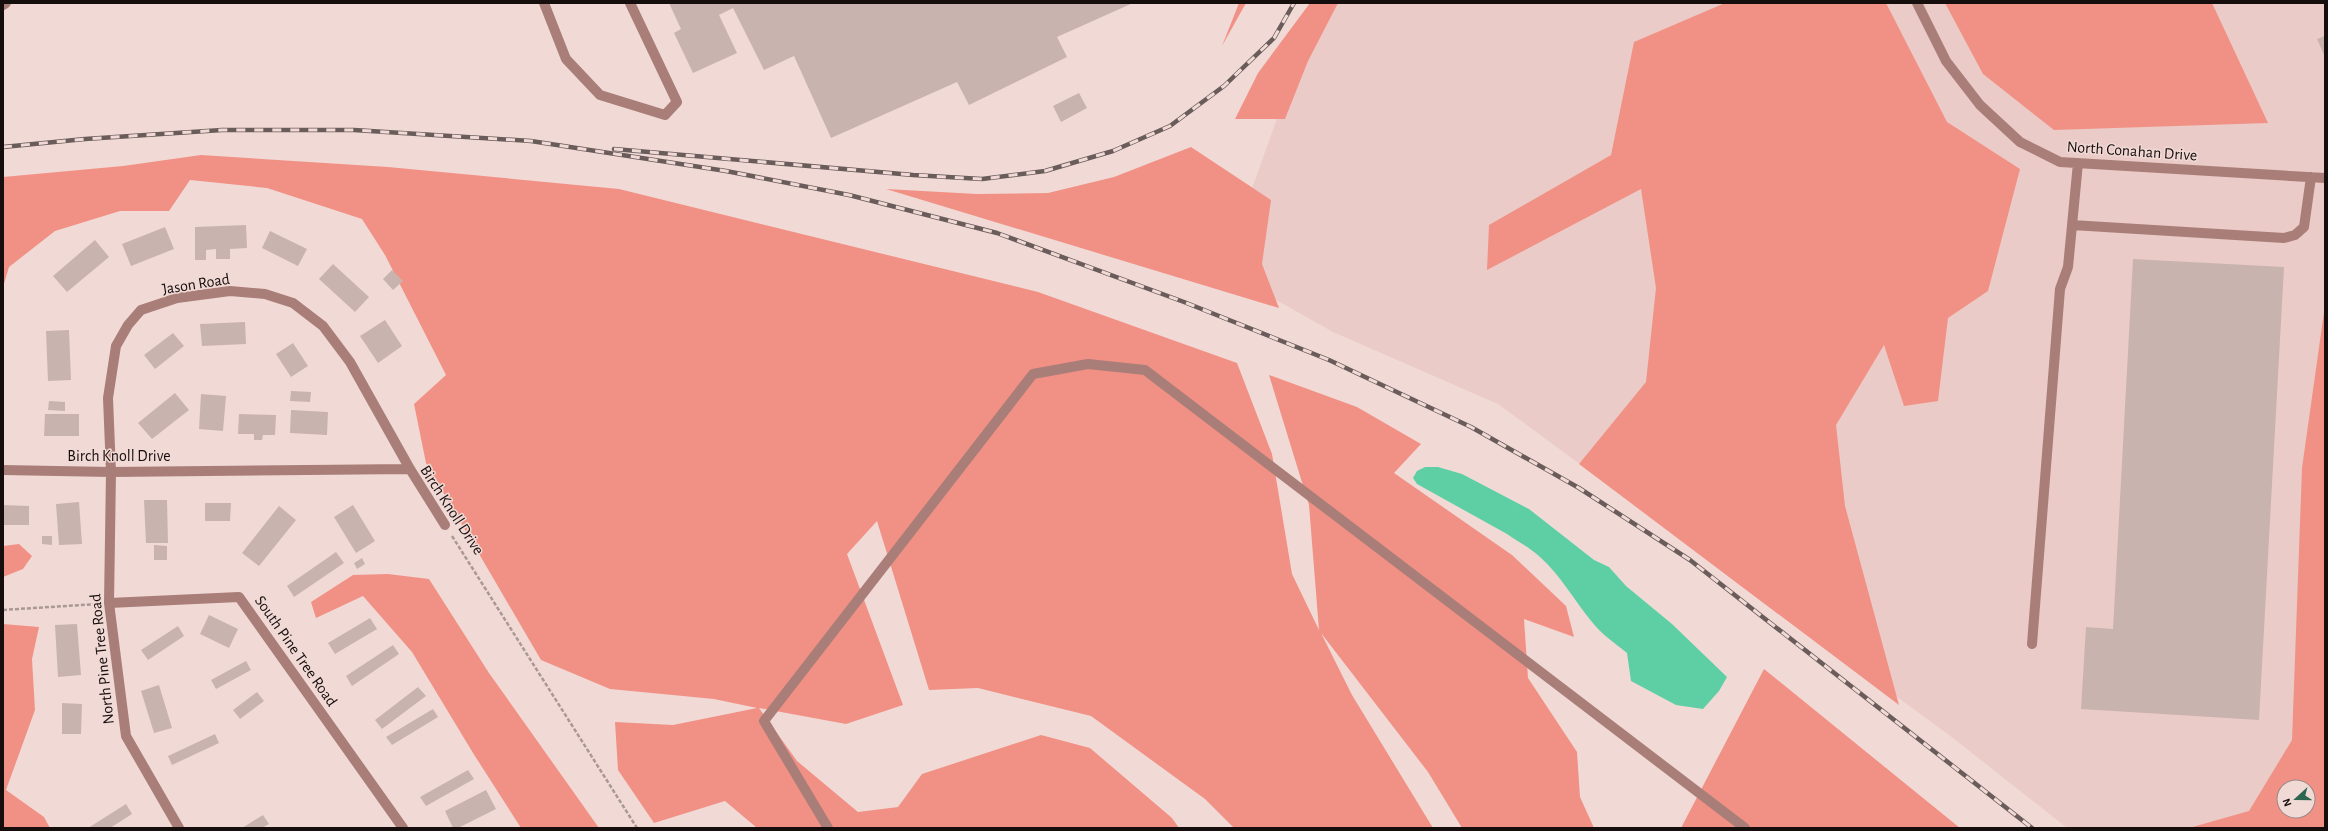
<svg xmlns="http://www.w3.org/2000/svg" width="2328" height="831" font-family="'Alegreya Sans',sans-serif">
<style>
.built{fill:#ebcbc7;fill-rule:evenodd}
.green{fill:#f19185;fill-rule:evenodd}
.water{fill:#5ecfa4}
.building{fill:#c9b3af}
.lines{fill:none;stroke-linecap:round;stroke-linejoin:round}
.path{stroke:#aa9895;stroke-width:2.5;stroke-dasharray:4 2;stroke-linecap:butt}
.minor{stroke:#a97e78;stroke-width:10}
.rail-casing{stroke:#6a5c5a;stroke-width:4.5}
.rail{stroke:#f1dad6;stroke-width:3;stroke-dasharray:9;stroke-linecap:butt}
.labels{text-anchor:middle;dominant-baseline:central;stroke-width:3;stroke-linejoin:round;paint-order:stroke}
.street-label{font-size:16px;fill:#160e0d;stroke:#f1dad6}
</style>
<rect width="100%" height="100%" fill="#f1dad6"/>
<path class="built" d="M1318,3H2325V828H2067L1953,738L1498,404L1333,332L1223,270ZM2284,787H2308V811H2284Z"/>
<path class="green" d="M1239,3H1246L1222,46Z
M1310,3H1338L1308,61L1285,119H1235L1258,73Z
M1725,3H1886L1947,122L2020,169L1988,291L1948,318L1938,401L1904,406L1884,345L1836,425L1845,506L1899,705L1579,464L1646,382L1656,288L1641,189L1487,270L1489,225L1611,155L1634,42Z
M1945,3H2212L2268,123L2054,130L1983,74Z
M1191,147L1271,200L1262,264L1279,308L886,189L977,194L1048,193L1114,177Z
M201,155L388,167L619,189L1038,292L1237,363L1272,454L1292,574L1319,630L1309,505L1269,375L1357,407L1421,444L1394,473L1512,555L1566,606L1574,637L1524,619L1528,678L1577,752L1580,797L1594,828H1462L1428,772L1321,633L1352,695L1433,828H1234L1205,799L1091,716L978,688L929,690L877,521L847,554L903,705L846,724L759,708L797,761L858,812L898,807L922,774L1041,735L1090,748L1172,818L1179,828H757L725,801L654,823L618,770L615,722L673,725L757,708L714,699L610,689L541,660L426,463L414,404L446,375L385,255L362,219L267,188L190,180L169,211H120L55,231L9,267L3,287V177L123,166Z
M2325,305V828H2189L2249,811L2292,740L2302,468ZM2284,787H2308V811H2284Z
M19,544L32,556L23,569L3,577V546Z
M388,574L429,579L489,673L599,828H521L473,753L412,652L363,596L316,618L311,602L353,575Z
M3,624L39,627L32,659L35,710L6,790L44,817L50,828H3Z
M1764,669L1960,828H1681Z"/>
<path class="water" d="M1425,467H1438L1462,474L1529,509L1594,560L1609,567L1626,586L1672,624L1727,677L1719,691L1703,709L1676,705L1631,681L1627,653C1615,643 1601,634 1592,622C1574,600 1561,576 1540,557C1529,547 1518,542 1507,534L1417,484L1413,478L1417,471Z"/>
<path class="building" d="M669,3H1133L1057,37L1067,57L969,105L957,82L831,138L794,56L764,70L733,8L719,15L737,53L693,73L674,33L681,29Z
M2325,36V57L2317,39Z
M1079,93L1087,108L1061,122L1053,106Z
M246,225L247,248L230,249V259H216V249L206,250V260H195V227Z
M165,227L174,249L131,266L122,244Z
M270,231L307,249L298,266L262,248Z
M95,240L109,257L67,292L53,276Z
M2133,259L2284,267L2259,720L2081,709L2086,627L2113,629Z
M333,264L369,297L355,312L319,279Z
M392,270L403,281L393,290L383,279Z
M385,320L402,346L378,363L360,336Z
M245,322L246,344L202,346L200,324Z
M69,330L71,380L48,381L46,331Z
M173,333L184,346L155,369L144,355Z
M293,343L308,366L291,377L276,354Z
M291,391L311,392L310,402L290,401Z
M175,393L189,410L152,439L138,423Z
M201,394L226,396L223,431L199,429Z
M49,401L65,402V411L48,410Z
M291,410L328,412L327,435L290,433Z
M45,414H79V436H44Z
M239,414L276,415L275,435H263L262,440H254V434H238Z
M144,500H167L168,543H146Z
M79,502L82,544L59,545L56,504Z
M205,503H231L230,521H205Z
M3,505L29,506V525H3Z
M353,505L375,541L356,553L334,517Z
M279,506L296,520L259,566L242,553Z
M42,536H52V545L42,544Z
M154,545L167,546V560H154Z
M336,552L344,563L294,597L287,586Z
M362,558L365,564L357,569L354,563Z
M209,615L238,629L229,648L200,634Z
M370,618L377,629L335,654L328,643Z
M77,624L81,675L58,677L55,625Z
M178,626L184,636L148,660L141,650Z
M393,645L399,654L352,686L346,676Z
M246,661L251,670L216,689L211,680Z
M159,685L172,728L154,733L141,691Z
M418,687L426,696L382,729L375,720Z
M257,692L264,701L240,719L233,710Z
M62,703L82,704L81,734H62Z
M433,709L438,717L392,745L386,737Z
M215,734L219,743L172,765L168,756Z
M468,770L474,779L426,806L420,797Z
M486,790L496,809L458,828H453L445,811Z
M126,804L132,814L110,828H88Z
M263,815L269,824L262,828H242Z"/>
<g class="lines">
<path class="path" d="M452,536L637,828
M3,610L97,604"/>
<path class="minor" d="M544,3L566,59L600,95L665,115L677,102L630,3
M1917,3L1946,61L1980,105L2020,142L2060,162L2325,178
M3,5L6,3
M2072,225L2284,238L2295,235L2304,227L2311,177
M3,470L111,472L410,469
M109,603L239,597L403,828
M2032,644L2060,289L2068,267L2078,163
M179,828L126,736L109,603L111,472L108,398L116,346L128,325L141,310L177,298L230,291L265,294L293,303L323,326L350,362L410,469L445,525
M828,828L764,721L1033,374L1088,364L1145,370L1745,828"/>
<defs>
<path id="rail" d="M3,147L85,139L222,130H354L531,141L726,171L849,195L997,233L1184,302L1329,360L1471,427L1579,488L1690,560L2032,828
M614,149L913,175L982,179L1045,171L1113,151L1170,126L1224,86L1274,38L1294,3"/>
</defs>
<use href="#rail" class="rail-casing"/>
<use href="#rail" class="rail"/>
</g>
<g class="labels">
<g class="street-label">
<text transform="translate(2132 151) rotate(4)">North Conahan Drive</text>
<text transform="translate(196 284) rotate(-9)">Jason Road</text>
<text x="119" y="456">Birch Knoll Drive</text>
<text transform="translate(452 510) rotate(57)">Birch Knoll Drive</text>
<text transform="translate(296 651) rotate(55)">South Pine Tree Road</text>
<text transform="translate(102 659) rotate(-96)">North Pine Tree Road</text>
</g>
</g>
<rect width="2328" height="831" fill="none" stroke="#160e0d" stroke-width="8"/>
<g transform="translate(2296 799) rotate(249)"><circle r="19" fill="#f1dad6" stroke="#998886"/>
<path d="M0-3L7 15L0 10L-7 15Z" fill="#2c6650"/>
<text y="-6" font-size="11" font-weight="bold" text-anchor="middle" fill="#160e0d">N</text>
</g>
</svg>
